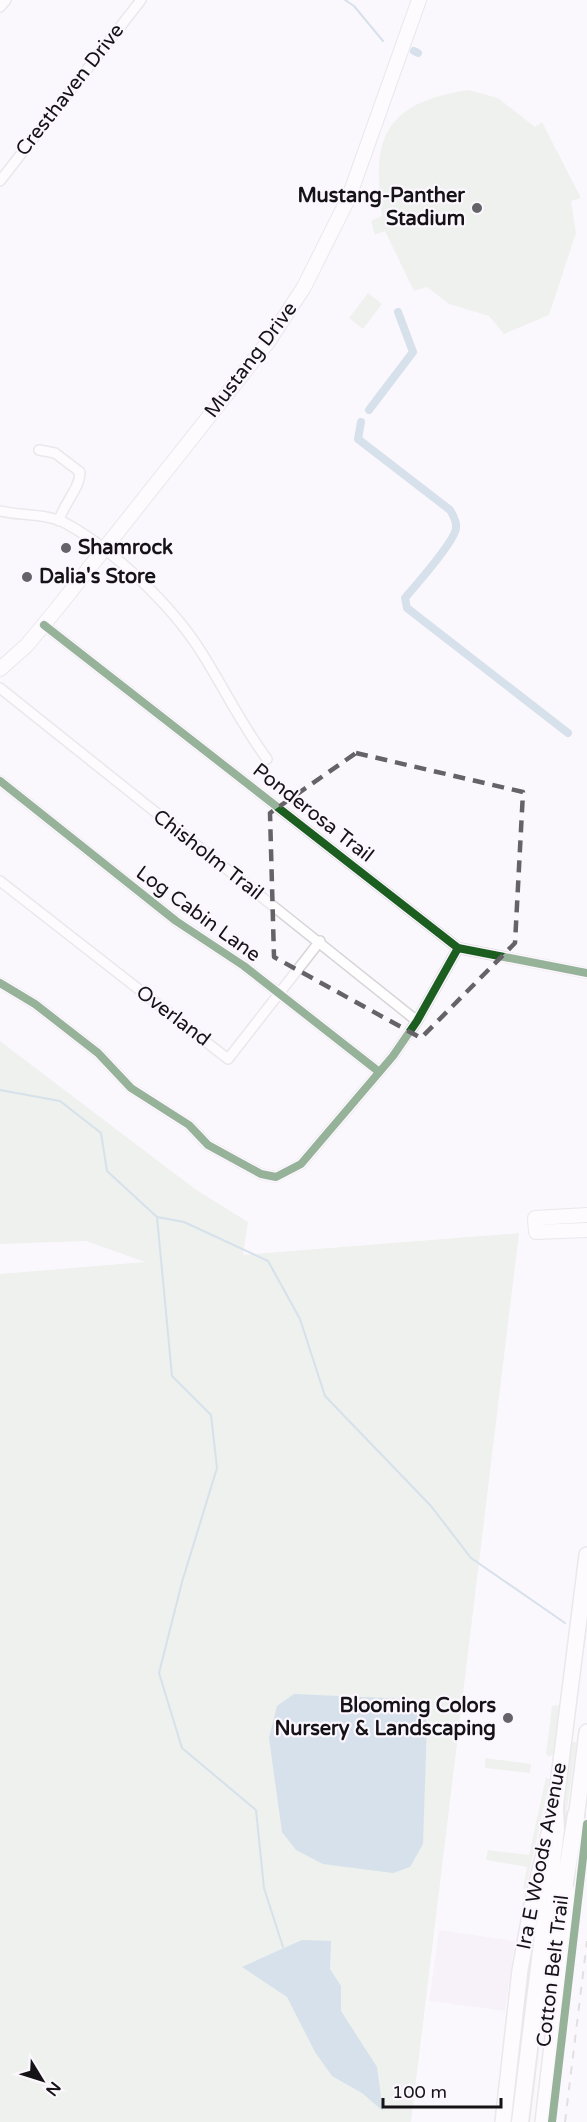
<svg xmlns="http://www.w3.org/2000/svg" width="587" height="2122" font-family="'Varela Round',sans-serif">
<style>
.built{fill:#f1e9f5}
.green{fill:#dee9d9}
.water{fill:#a8c6d4}
.lines{fill:none;stroke-linecap:round;stroke-linejoin:round}
.stream{stroke:#a8c6d4;stroke-width:2}
.canal{stroke:#a8c6d4;stroke-width:8}
.street-casing{stroke:#d7d4d8;stroke-width:12}
.secondary-casing{stroke:#d7d4d8;stroke-width:16}
.primary-casing{stroke:#d7d4d8;stroke-width:18}
.highway-casing{stroke:#d7d4d8;stroke-width:20}
.street{stroke:#fefeff;stroke-width:9}
.secondary{stroke:#fefeff;stroke-width:14}
.primary{stroke:#fefeff;stroke-width:15}
.highway{stroke:#fefeff;stroke-width:16}
.rail{stroke:#c2c2c2;stroke-width:2;stroke-dasharray:8 8;stroke-linecap:butt}
.cycleway-casing{stroke:#fcf6ff;stroke-width:11}
.cycleway{stroke:#1b5e20;stroke-width:8}
.marked{fill:none;stroke:#666368;stroke-width:4.5;stroke-dasharray:12 8;stroke-linejoin:round}
.poi-dot{fill:#666368;stroke:#fcf6ff;stroke-width:2}
.labels{text-anchor:middle;dominant-baseline:central;stroke-width:4.5;stroke-linejoin:round;paint-order:stroke}
.street-label{font-size:20px;fill:#161317;stroke:#fcf6ff}
.poi-label{font-size:20px;font-weight:bold;fill:#161317;stroke:#fcf6ff;text-anchor:end}
</style>
<rect width="100%" height="100%" fill="#fbf8fd"/>
<path class="built" d="M439,1930L515,1941L505,2011L429,2001Z"/>
<path class="green" d="M468,90L498,98L535,127L542,122L581,198L571,201L576,233L549,315L504,334L489,316L449,304L427,287L414,291L385,231L375,235L371,221L382,216C371,137 385,103 468,90Z
M368,293L382,304L363,329L349,318Z
M0,1041L195,1189L248,1222L243,1255L519,1233L411,2122H0V1274L145,1262L86,1241L0,1244Z
M559,1705L554,1753L549,1757L546,1754L552,1706Z
M572,1742H577L556,1883V1859Z
M532,1756L530,1773L485,1768V1758L531,1764Z
M546,1777L550,1780L526,1887L523,1890L527,1867L486,1860L488,1850L529,1855Z"/>
<path class="water" d="M294,1694L408,1699C418,1705 423,1711 427,1723L423,1844L410,1867L393,1873L323,1864L296,1850L282,1832L269,1738L277,1706Z
M302,1940L331,1941L330,1969L341,1986V2011L377,2067L383,2111L362,2093L332,2076L315,2052L287,1997L242,1967Z"/>
<g class="lines">
<path class="stream" d="M345,0L354,6L383,41
M0,1090L60,1101L101,1133L107,1171L157,1217L172,1376L211,1415L217,1468L182,1582L159,1673L182,1748L256,1810L264,1888L283,1947
M157,1217L184,1222L268,1261L300,1319L325,1396L431,1506L471,1558L565,1623"/>
<path class="canal" d="M414,51L418,53
M369,410L413,352L398,312
M361,422L358,439L450,510C453,515 457,521 456,528C455,541 416,585 405,598L407,608L568,733"/>
<defs>
<path id="street" d="M0,7L6,0
M0,181L141,0
M39,450L55,453L80,472C80,489 63,504 59,521
M0,511C21,516 48,513 67,524C114,550 171,605 200,650C223,686 241,724 267,759
M44,625L458,948L587,973
M0,688L417,1021
M0,781L176,921L244,966L378,1071
M0,881L228,1059L320,941
M0,983L35,1004L98,1053L131,1088L189,1125L208,1145L261,1174L276,1177L301,1164L393,1056L417,1021L458,948"/>
<path id="secondary" d="M0,669L27,645L59,606L268,342L304,287L349,197L419,0
M587,1215L535,1218L536,1232L587,1230"/>
<path id="primary" d="M575,1827L587,1732
M503,2122L520,1970L533,1899L555,1809L587,1555
M543,2122L570,1893"/>
<path id="highway" d="M545,2005L576,1815
M520,2122L556,1829L555,1809"/>
</defs>
<use href="#street" class="street-casing"/>
<use href="#secondary" class="secondary-casing"/>
<use href="#primary" class="primary-casing"/>
<use href="#highway" class="highway-casing"/>
<use href="#street" class="street"/>
<use href="#secondary" class="secondary"/>
<use href="#primary" class="primary"/>
<use href="#highway" class="highway"/>
<path class="rail" d="M565,2122L587,1941"/>
<defs>
<path id="cycleway" d="M44,625L458,948L587,973
M0,781L176,921L244,966L378,1071
M0,983L35,1004L98,1053L131,1088L189,1125L208,1145L261,1174L276,1177L301,1164L393,1056L417,1021L458,948
M552,2122L587,1824"/>
</defs>
<use href="#cycleway" class="cycleway-casing"/>
<use href="#cycleway" class="cycleway"/>
</g>
<path d="M0 0H587V2122H0ZM356,753L523,792L515,943L421,1038L274,957L270,813Z" fill="#fbf8fd" fill-opacity=".55" fill-rule="evenodd"/>
<path class="marked" d="M356,753L523,792L515,943L421,1038L274,957L270,813Z"/>
<g class="poi-dot">
<circle cx="477" cy="208" r="6"/>
<circle cx="66" cy="548" r="6"/>
<circle cx="27" cy="577" r="6"/>
<circle cx="508" cy="1718" r="6"/>
</g>
<g class="labels">
<g class="street-label">
<text transform="translate(70 90) rotate(-52)">Cresthaven Drive</text>
<text transform="translate(251 360) rotate(-53)">Mustang Drive</text>
<text transform="translate(313 813) rotate(38)">Ponderosa Trail</text>
<text transform="translate(208 855) rotate(38)">Chisholm Trail</text>
<text transform="translate(198 914) rotate(36)">Log Cabin Lane</text>
<text transform="translate(173 1016) rotate(37)">Overland</text>
<text transform="translate(542 1856) rotate(-79)">Ira E Woods Avenue</text>
<text transform="translate(553 1971) rotate(-83)">Cotton Belt Trail</text>
</g>
<g class="poi-label">
<text x="465" y="196">Mustang-Panther<tspan x="465" dy="23">Stadium</tspan></text>
<text x="78" y="548" text-anchor="start">Shamrock</text>
<text x="39" y="577" text-anchor="start">Dalia's Store</text>
<text x="496" y="1706">Blooming Colors<tspan x="496" dy="23">Nursery &amp; Landscaping</tspan></text>
</g>
</g>
<g transform="translate(42 2080) rotate(128)" stroke="#fcf6ff" stroke-width="4.5" paint-order="stroke">
<path d="M0-4.5L10 22L0 15L-10 22Z" fill="#161317"/>
<text y="-9" font-size="16" font-weight="bold" text-anchor="middle" fill="#161317">N</text>
</g>
<path d="M383 2098v9h118v-9" fill="none" stroke="#161317" stroke-width="3"/>
<text x="392" y="2098" font-size="18" fill="#161317" stroke="#fcf6ff" stroke-width="4.5" paint-order="stroke">100 m</text>
</svg>
